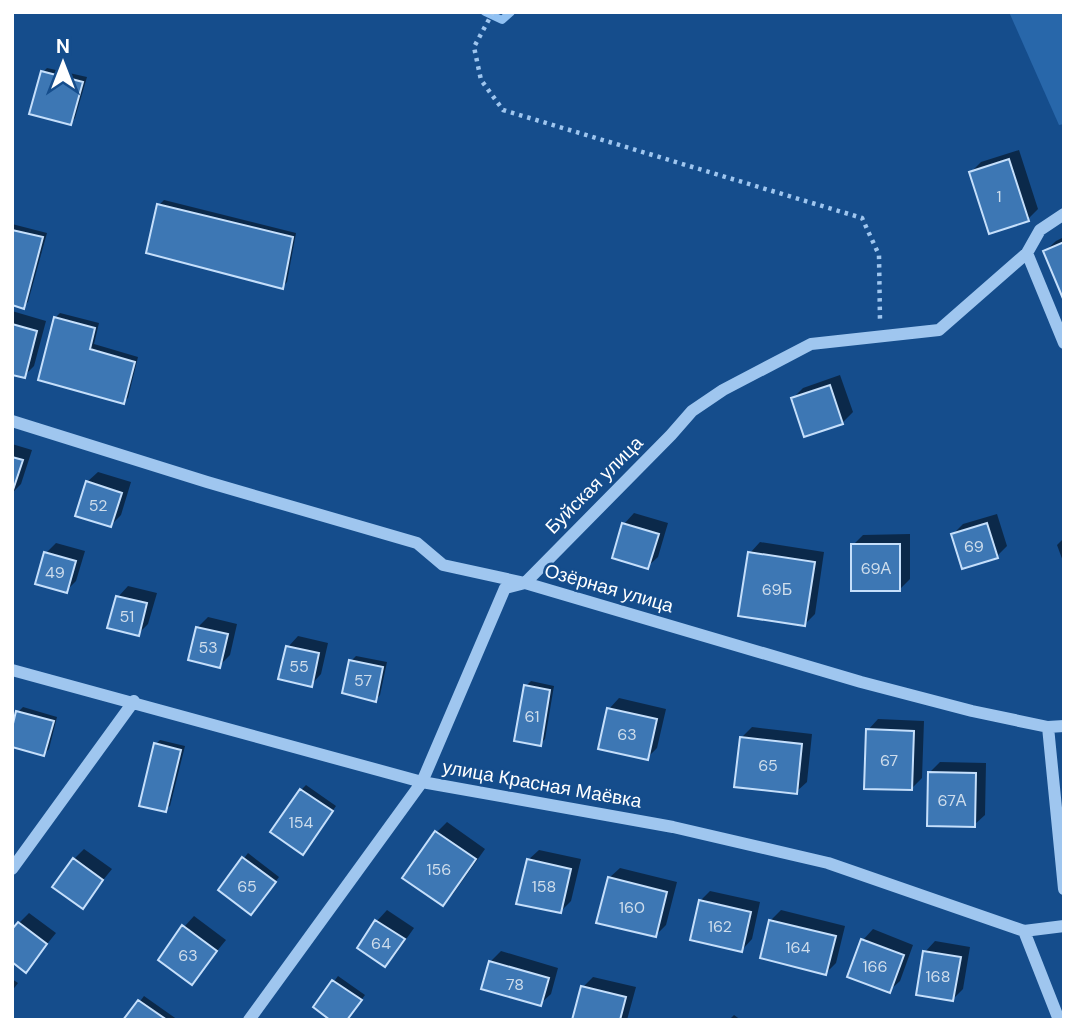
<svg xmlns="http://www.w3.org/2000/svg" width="1076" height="1032" font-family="'DM Sans',sans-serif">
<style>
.green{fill:#2867aa}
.shadow{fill:#0007}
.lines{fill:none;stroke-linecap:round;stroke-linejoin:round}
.stream{stroke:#91c1f2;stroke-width:8}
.building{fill:#3d77b4;stroke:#c5dffb;stroke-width:2}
.path{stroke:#9fc6ef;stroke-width:4.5;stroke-dasharray:3.5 5;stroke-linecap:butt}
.minor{stroke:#9fc6ef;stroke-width:12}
.labels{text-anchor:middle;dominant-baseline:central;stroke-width:5;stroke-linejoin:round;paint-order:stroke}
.number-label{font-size:16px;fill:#ceddec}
.street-label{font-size:19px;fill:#fff;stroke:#154d8c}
</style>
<rect width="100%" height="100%" fill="#154d8c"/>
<path class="green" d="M1009,12H1064V124L1059,125Z"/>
<path class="shadow" d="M47,68L87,77L75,118L71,123L43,72Z
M1019,150L1038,209L1028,219L971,172L981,162Z
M164,200L296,233L287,282L282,287L159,205Z
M12,224L47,233L28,302L23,307L12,304Z
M1064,237V297L1045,251L1056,241Z
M12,311L46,321L34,366L24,376L12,373Z
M60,313L99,323L94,344L138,357L128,398L123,402L55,318Z
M840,375L853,412L842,423L793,398L803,388Z
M12,444L32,450L21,484L12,493Z
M98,472L131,482L121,515L111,525L87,482Z
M634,513L668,523L658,557L647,567L614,557L624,524Z
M997,514L1007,546L997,556L953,534L963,524Z
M910,534V579L900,589L853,545L863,535Z
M1064,538V564L1057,545Z
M760,542L824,552L815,614L804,625L750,553Z
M56,543L85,551L76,581L66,591L46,553Z
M128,586L157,593L148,624L138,634L118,597Z
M208,617L237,624L230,655L219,666L197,628Z
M298,636L328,643L321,674L311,685L288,647Z
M356,656L387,662L380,695L376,700L351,661Z
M531,681L554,686L545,739L540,744L526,686Z
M619,698L666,709L657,748L647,758L609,709Z
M23,707L57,717L49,749L44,754L18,712Z
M878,719L924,721L922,778L911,789L868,730Z
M752,727L812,734L807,782L796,792L742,737Z
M160,740L185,746L170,806L165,810L156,744Z
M940,762L986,763L985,815L974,825L929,773Z
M306,785L336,806L307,848L301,790Z
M447,822L485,849L453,894L443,904L437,832Z
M84,849L112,869L82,906L74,859Z
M539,850L581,859L571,901L561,911L528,860Z
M248,853L279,877L256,908L221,889Z
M620,868L677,882L666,925L656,935L609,878Z
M710,891L760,902L752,939L742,950L700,901Z
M387,910L414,928L395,955L385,965L359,947L377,921Z
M781,910L845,926L836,963L826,973L762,957L771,920Z
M29,913L56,933L26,970L19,923Z
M194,916L226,940L191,983L184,927Z
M873,929L913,945L900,981L889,991L849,976L863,940Z
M935,941L970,947L963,989L953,999L925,952Z
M501,951L558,968L551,994L540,1004L490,962Z
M338,976L365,995L347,1020L315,1007Z
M593,977L636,987L627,1020H574L583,987Z
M12,979L18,983L12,991Z
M144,996L178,1020H126Z
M734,1015L741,1020H729Z"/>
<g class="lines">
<path class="stream" d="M485,12L502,20L511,12"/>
</g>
<path class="building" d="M41,71L83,82L71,125L29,114Z
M1009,159L1029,221L989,234L969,172Z
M157,204L293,237L283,289L146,253Z
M12,230L43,237L24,309L12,305Z
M1064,242V301L1043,251Z
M54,317L95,328L90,349L135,362L124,404L38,380Z
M12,324L37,331L25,378L12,375Z
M830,385L843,424L804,437L791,398Z
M12,457L23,460L12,493Z
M86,481L122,493L111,527L75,516Z
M622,523L659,534L648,569L612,558Z
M987,523L998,558L962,569L951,534Z
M851,544H900V591H851Z
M44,552L76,561L67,593L35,584Z
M748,552L815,562L805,626L738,616Z
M116,596L147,603L139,636L107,628Z
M196,627L228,634L220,668L188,660Z
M286,646L319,653L312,687L278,679Z
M349,660L383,667L376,702L342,693Z
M524,685L550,690L541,746L514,741Z
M607,708L657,719L648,760L598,749Z
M16,711L54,721L44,756L12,747V728Z
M866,729L914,731L912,790L864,789Z
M740,737L802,744L797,794L734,787Z
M154,743L181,750L166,812L139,806Z
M928,772L976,773L975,827L927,826Z
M300,789L333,811L303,855L270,832Z
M435,831L476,859L443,906L402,878Z
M242,857L276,882L251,915L218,890Z
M73,858L103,880L83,909L52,887Z
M527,859L571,869L561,913L516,904Z
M608,877L667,892L656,937L596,923Z
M699,900L751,912L742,952L690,940Z
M375,920L405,939L385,967L357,948Z
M769,920L836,936L826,975L760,958Z
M18,922L47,944L26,973L12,962V929Z
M182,925L217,951L192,985L158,960Z
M861,939L904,955L890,993L847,977Z
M923,951L961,957L953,1001L916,995Z
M489,961L549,978L541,1006L481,989Z
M332,980L362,1000L347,1020H330L313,1007Z
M581,986L626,997L620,1020H572Z
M138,1000L167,1020H123Z"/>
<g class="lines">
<path class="path" d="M493,12L474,47L481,80L503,110L862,218L879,255L880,321"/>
<path class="minor" d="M1027,253L1064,343
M12,421L207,482L417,543L443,565L525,583L861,682L972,711L1048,727L1064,889
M12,670L422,782L673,827L828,863L1024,931L1064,926
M1048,727L1064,726
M12,869L134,701
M1024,931L1059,1020
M249,1020L422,782L505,588L525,583L671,435L692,411L723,390L811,344L939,330L1027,253L1040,230L1064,214"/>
</g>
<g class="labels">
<g class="number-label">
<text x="999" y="196">1</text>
<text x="98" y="505">52</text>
<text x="974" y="546">69</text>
<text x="876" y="568">69А</text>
<text x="55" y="572">49</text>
<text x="777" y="589">69Б</text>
<text x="127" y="616">51</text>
<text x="208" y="647">53</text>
<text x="299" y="666">55</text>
<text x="363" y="680">57</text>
<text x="532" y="716">61</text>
<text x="627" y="734">63</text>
<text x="889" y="760">67</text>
<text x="768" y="765">65</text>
<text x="952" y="800">67А</text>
<text x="301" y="822">154</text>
<text x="439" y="869">156</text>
<text x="247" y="886">65</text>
<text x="544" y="886">158</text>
<text x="632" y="907">160</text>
<text x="720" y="926">162</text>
<text x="381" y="943">64</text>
<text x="798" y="947">164</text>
<text x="188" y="955">63</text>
<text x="875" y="966">166</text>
<text x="938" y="976">168</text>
<text x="515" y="984">78</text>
</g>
<g class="street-label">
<text transform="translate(594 485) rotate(-45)">Буйская улица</text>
<text transform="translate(609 588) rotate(16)">Озёрная улица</text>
<text transform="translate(542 784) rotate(10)">улица Красная Маёвка</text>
</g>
</g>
<rect width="1076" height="1032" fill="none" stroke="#ffffff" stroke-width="28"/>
<g transform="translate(63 63)" stroke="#154d8c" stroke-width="5" paint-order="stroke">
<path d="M0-5L12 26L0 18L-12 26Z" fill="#ffffff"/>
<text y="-10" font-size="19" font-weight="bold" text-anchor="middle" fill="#ffffff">N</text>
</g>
</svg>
